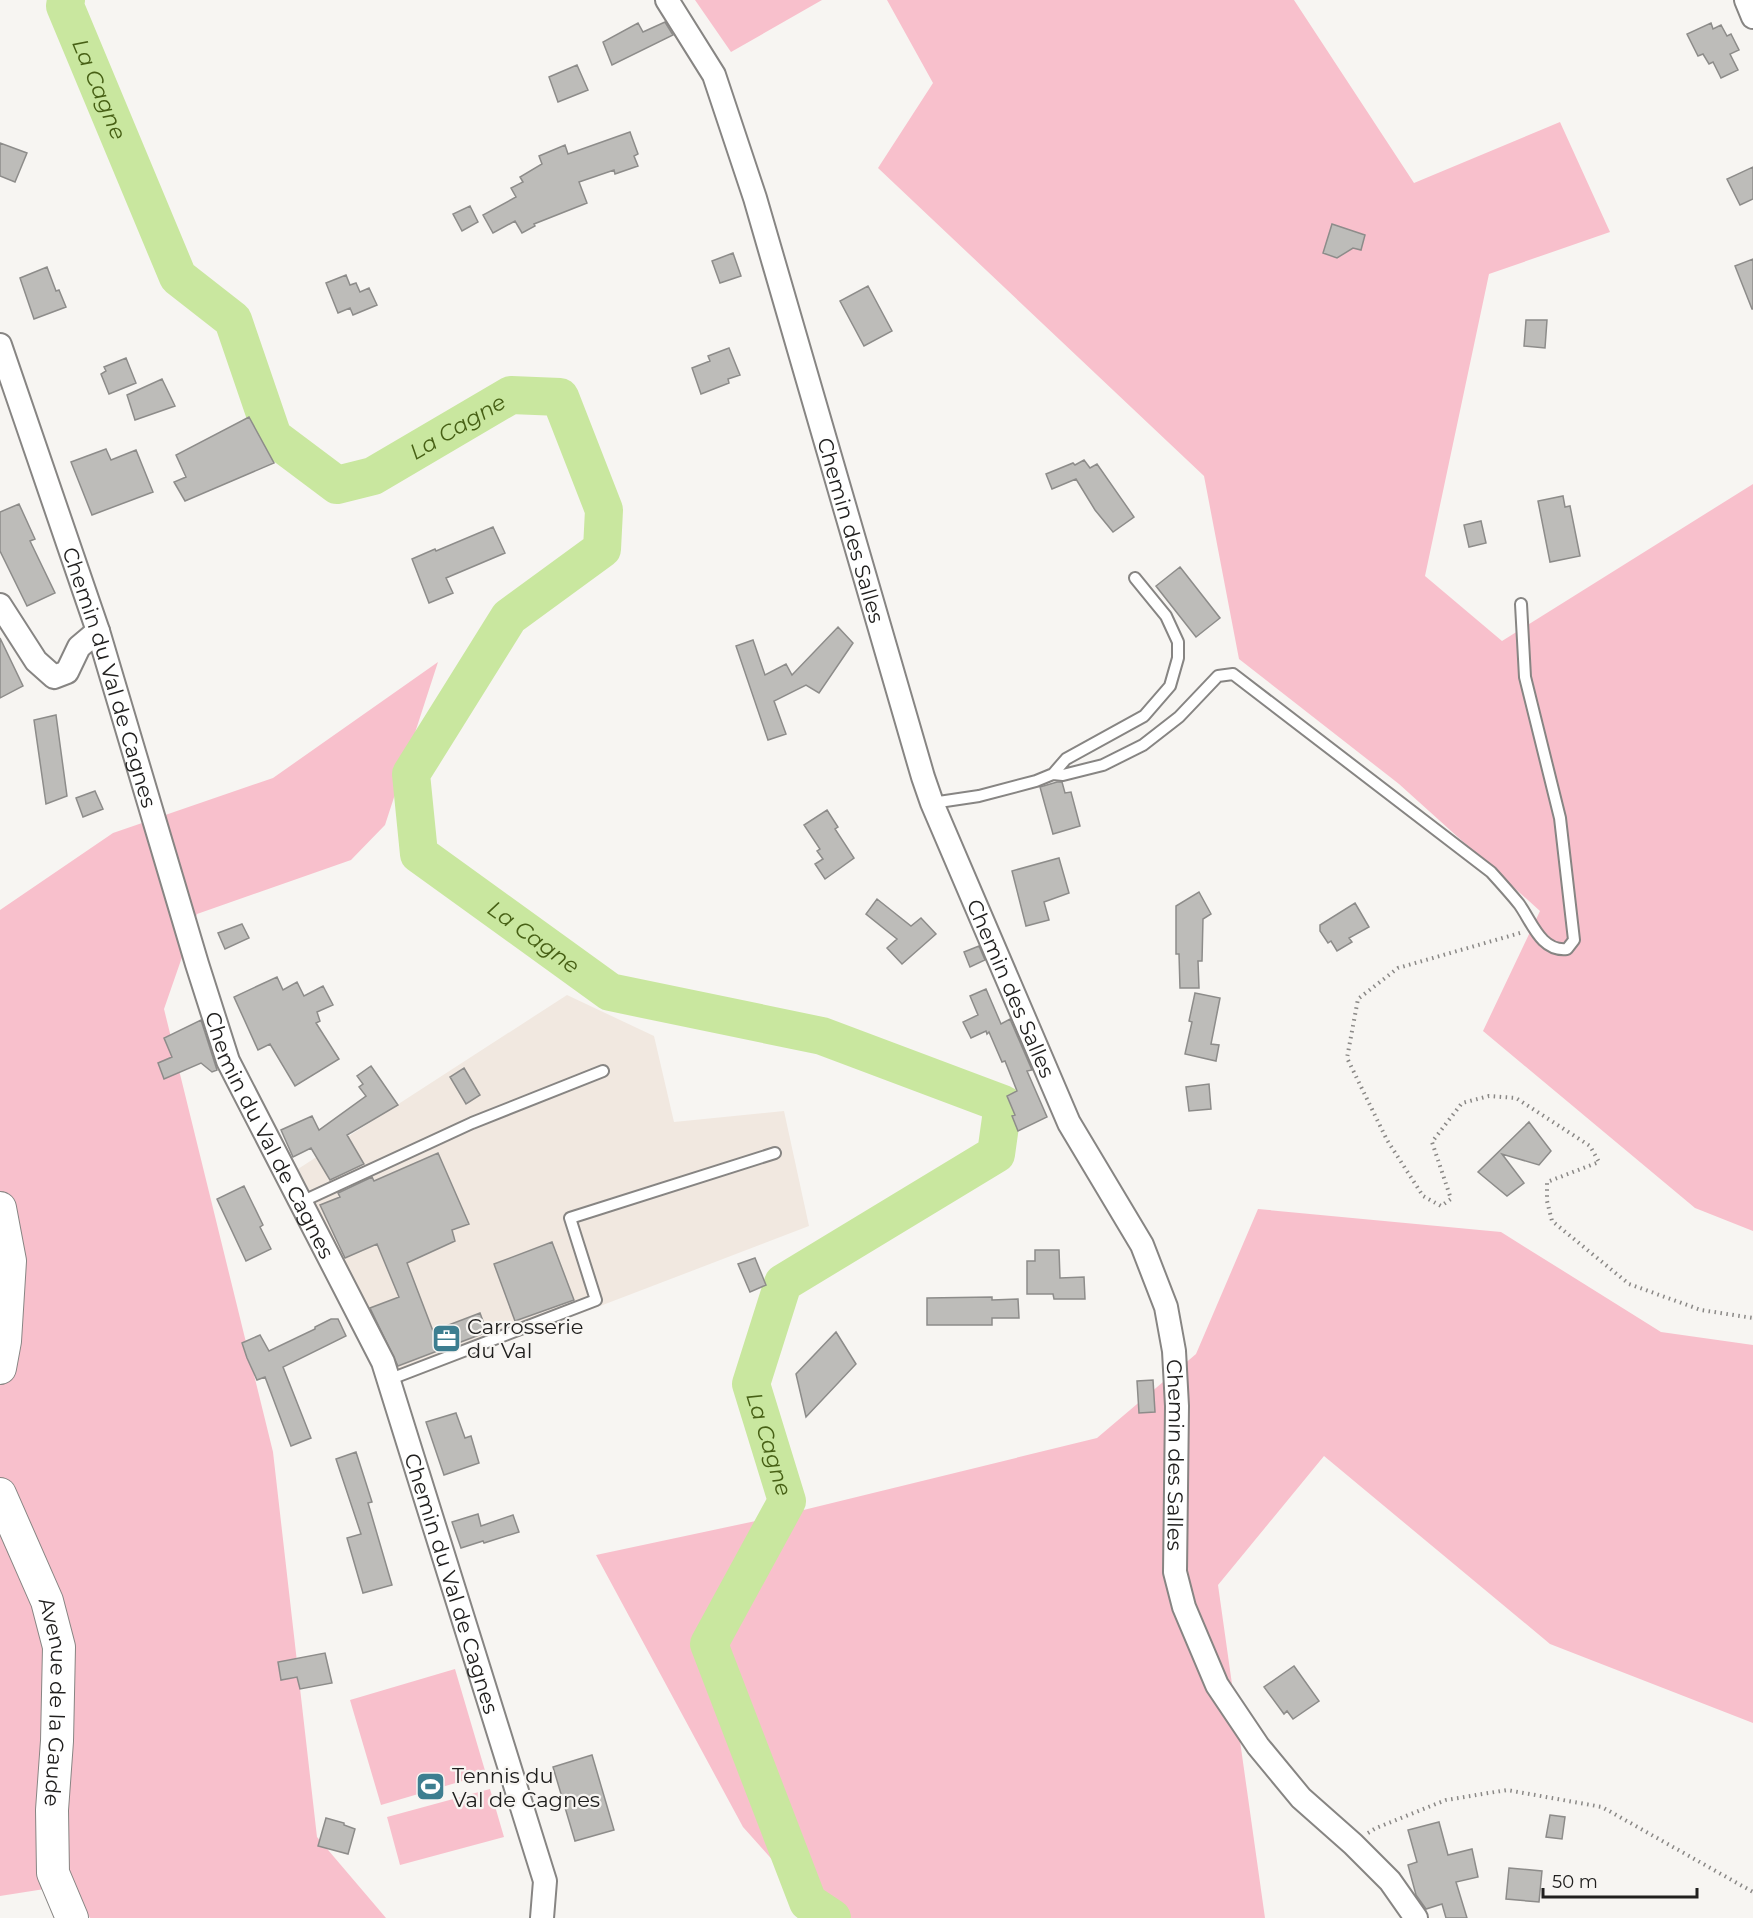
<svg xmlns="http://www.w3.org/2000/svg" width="1753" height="1918" font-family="Montserrat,sans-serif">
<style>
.built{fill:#f1e8e0}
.green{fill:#f8c0cc}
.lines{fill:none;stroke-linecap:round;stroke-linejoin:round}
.river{stroke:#c9e79f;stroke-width:38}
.building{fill:#bdbcb9;stroke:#8d8c8a;stroke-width:1.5}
.lane-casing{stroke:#878583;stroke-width:14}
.street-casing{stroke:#878583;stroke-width:26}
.secondary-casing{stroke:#878583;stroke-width:34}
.path{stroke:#8a8886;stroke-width:4;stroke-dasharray:1.5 4.5;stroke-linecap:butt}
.lane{stroke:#fff;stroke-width:10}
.street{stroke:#fff;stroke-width:22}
.secondary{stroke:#fff;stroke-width:32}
.labels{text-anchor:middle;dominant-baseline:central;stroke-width:4.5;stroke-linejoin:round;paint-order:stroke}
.street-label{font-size:21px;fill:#21201f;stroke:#f7f5f2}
.poi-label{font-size:21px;fill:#21201f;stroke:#f7f5f2;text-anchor:start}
.water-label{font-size:22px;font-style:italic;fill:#476015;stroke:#f7f5f2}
</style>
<rect width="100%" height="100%" fill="#f7f5f2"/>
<path class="built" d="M567,995L654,1036L674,1122L784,1111L809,1226L402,1382L298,1169Z"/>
<path class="green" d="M695,0H822L731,52Z
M887,0H1294L1414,183L1560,122L1610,232L1489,274L1425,576L1502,641L1753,484V1231L1695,1208L1483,1031L1540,911L1399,784L1239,659L1204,476L878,168L933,83Z
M438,662L385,825L351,860L197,914L164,1009L273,1452L317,1837L386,1918H90L70,1885L0,1896V910L113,833L273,778Z
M1258,1209L1501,1232L1661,1332L1753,1345V1723L1550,1644L1324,1456L1218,1585L1265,1918H824L743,1827L596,1555L779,1516L1097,1438L1196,1354Z
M455,1669L486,1774L381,1805L350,1700Z
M490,1789L504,1837L400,1865L387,1817Z"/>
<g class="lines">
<path class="river" id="s1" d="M66,0L65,6L178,277L233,320L273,437L337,485L373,476L511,395L560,397L604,510L602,549L509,617L411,774L419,854L610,992L822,1036L1003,1104L996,1154L783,1283L751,1384L787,1501L709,1644L808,1902L832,1918"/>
</g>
<path class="building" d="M665,22L673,35L612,65L603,42L638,23L643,32Z
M1711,23L1713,29L1721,25L1727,36L1731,34L1739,50L1730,54L1738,70L1721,78L1713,62L1709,64L1703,54L1698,56L1687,34Z
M577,65L588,90L558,102L549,77Z
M630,132L638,154L634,156L638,166L615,174L614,170L579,182L587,203L534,224L535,226L522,233L515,221L493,233L483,215L516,197L511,188L523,182L520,177L542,164L539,156L565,145L568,154Z
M0,143L27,153L15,182L0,176Z
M1753,167V199L1740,205L1727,179Z
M470,206L478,222L462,231L453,214Z
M1332,224L1365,235L1361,250L1353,248L1337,258L1323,253Z
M733,253L741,276L720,283L712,261Z
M1753,259V309H1752L1735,266Z
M47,267L56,291L59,290L66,307L34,319L20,278Z
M346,275L350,285L356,283L360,292L369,288L377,305L353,315L350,308L338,313L326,283Z
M868,286L892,331L864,346L840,301Z
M1526,320H1547L1545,348L1524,346Z
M729,348L740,375L728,379L729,383L701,394L692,368L710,361L708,356Z
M126,358L136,383L109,394L101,374L106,371L104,367Z
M162,379L175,406L135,420L127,395Z
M249,417L274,463L185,501L174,482L186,477L176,455Z
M106,449L111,460L136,450L153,492L92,515L71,462Z
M1084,460L1090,468L1097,464L1134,517L1113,532L1095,510L1076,479L1052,489L1046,474L1073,463L1075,465Z
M1563,496L1565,507L1570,506L1580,556L1550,562L1538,501Z
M19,504L35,539L30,541L55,593L27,606L0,551V512Z
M1481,521L1486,543L1469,547L1464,525Z
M493,527L505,553L446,578L453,593L429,603L412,559L435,549L436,551Z
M1180,567L1220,618L1196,637L1156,586Z
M838,627L853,643L819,693L806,685L774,701L786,734L768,740L736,646L753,640L765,675L786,664L792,675Z
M0,638L23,686L0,698Z
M56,715L67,796L46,804L34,720Z
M1057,782H1062L1065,793L1071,792L1080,826L1053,834L1040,787Z
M95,791L103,809L83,817L76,798Z
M827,810L838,827L835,829L854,858L825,879L815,864L823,859L817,851L820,849L804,825Z
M1059,858L1069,893L1044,902L1049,920L1026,926L1012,871Z
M1199,892L1211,914L1203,919L1202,961H1198L1199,988H1180L1179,954H1176V906Z
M877,899L911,926L921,918L936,934L902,964L887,948L897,939L866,914Z
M1355,903L1369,927L1349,938L1352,942L1337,951L1331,941L1328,943L1320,931V925Z
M242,924L249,938L225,949L218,933Z
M979,946L985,960L970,967L964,952Z
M277,977L283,990L297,982L304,996L323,986L333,1005L317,1012L320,1021L316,1023L339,1059L295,1086L270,1044L258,1050L234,997Z
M986,989L1001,1024L1010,1019L1032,1070L1027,1071L1047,1117L1018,1131L1012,1116L1015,1115L1007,1096L1017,1091L1005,1061L1002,1062L989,1032L987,1034L986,1031L971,1038L963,1022L978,1015L970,996Z
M1195,993L1220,998L1211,1044L1219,1045L1216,1061L1185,1054L1192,1022L1189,1021Z
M201,1020L217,1070L212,1072L201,1063L164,1079L158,1063L172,1057L164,1038Z
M371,1066L398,1105L347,1135L364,1164L330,1180L311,1148L293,1157L281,1130L312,1116L319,1130L366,1096L359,1087L363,1084L357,1076Z
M464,1068L480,1095L466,1104L450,1077Z
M1209,1084L1211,1109L1189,1111L1186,1087Z
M1529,1122L1551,1151L1539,1165L1502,1154L1524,1183L1507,1196L1478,1172Z
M438,1153L469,1224L452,1230L455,1241L407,1263L433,1331L480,1313L487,1332L398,1366L370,1308L399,1297L377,1244L345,1258L320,1205L340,1197L338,1193L372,1177L374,1181Z
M244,1186L263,1225L260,1227L271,1249L246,1261L217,1199Z
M552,1242L574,1300L515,1321L494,1264Z
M1035,1250H1059L1060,1278L1084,1277L1085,1299H1054L1053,1294H1027V1261H1035Z
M755,1258L766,1285L750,1292L738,1264Z
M992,1297V1300L1018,1299L1019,1318H992V1325H927V1298Z
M331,1319H338L346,1336L283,1367L311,1438L291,1446L265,1377L257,1380L247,1358L242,1343L260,1335L269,1351L315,1329V1327Z
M836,1332L856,1364L806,1417L796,1374Z
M1153,1380L1155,1412L1139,1413L1137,1381Z
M456,1413L465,1438L471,1436L479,1463L444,1475L426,1422Z
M356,1452L372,1502L368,1503L392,1585L363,1593L347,1538L361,1534L336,1459Z
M478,1514L481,1526L513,1515L519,1532L484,1543L483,1541L461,1548L452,1522Z
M325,1653L332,1683L300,1689L297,1677L281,1680L278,1662Z
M1294,1666L1319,1701L1293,1719L1287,1711L1284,1714L1264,1687Z
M592,1755L614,1830L575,1841L553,1767Z
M1550,1815L1565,1817L1562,1839L1546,1837Z
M326,1818L344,1823V1825L355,1829L348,1854L318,1846Z
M1439,1822L1448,1855L1472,1849L1478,1877L1456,1882L1467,1918H1446L1442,1904L1426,1909L1416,1895L1408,1865L1417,1862L1408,1830Z
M1509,1868L1542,1871L1539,1902L1506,1899Z"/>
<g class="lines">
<defs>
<path id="lane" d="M1053,774L1066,759L1144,716L1170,686L1178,658V642L1166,616L1135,578
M932,803L979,796L1036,781L1053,774L1063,775L1103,765L1143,745L1179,717L1218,676L1233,674L1491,872C1501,883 1510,893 1519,904C1532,922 1541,952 1567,949L1574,940L1560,818L1525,677L1521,604
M301,1202L472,1123L603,1071
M388,1380L596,1300L570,1218L775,1153"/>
<g id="street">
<path id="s2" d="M667,0L714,75L755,198L923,777L932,803L1069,1123L1142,1245L1166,1307L1174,1351L1177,1406L1175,1572L1184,1607L1217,1685L1258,1746L1301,1798L1353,1844L1390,1881L1416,1918"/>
<path d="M1746,0L1753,17"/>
<path id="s3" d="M0,345L98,631L197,964L228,1061L383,1362L545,1881L542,1918"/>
<path d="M0,605L36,661L54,677L67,672L79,647L98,631"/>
</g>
<g id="secondary">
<path d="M0,1208L10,1261L5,1341L0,1368"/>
<path id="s4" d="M0,1494L47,1601L59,1647L57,1741L52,1810L53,1873L72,1918"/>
</g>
</defs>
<use href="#lane" class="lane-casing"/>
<use href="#street" class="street-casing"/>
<use href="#secondary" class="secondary-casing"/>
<path class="path" d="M1520,933L1398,968L1358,999L1347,1058L1387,1140L1423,1196L1441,1206L1451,1199L1432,1142L1462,1103L1489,1096L1516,1098L1590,1146L1599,1162L1547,1182V1201L1552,1221L1629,1284L1701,1310L1753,1318
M1368,1833L1376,1828L1446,1800L1507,1790L1602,1807L1753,1892"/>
<use href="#lane" class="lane"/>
<use href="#street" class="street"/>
<use href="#secondary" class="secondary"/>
</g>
<defs>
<symbol id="office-square" viewBox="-11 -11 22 22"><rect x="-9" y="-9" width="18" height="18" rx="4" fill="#3d7e90" stroke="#f7f5f2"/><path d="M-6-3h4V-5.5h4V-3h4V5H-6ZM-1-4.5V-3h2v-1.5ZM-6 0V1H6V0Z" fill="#fff"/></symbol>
<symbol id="stadium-square" viewBox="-11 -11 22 22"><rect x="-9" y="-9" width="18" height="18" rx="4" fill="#3d7e90" stroke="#f7f5f2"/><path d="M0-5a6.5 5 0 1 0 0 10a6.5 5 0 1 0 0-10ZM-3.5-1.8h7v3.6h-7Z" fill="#fff"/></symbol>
</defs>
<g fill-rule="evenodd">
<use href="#office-square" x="430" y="1322" width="33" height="33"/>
<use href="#stadium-square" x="414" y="1770" width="33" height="33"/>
</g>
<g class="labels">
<g class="street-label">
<text stroke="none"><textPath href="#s2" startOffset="564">Chemin des Salles</textPath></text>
<text stroke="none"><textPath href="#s3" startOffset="350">Chemin du Val de Cagnes</textPath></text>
<text stroke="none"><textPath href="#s2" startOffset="1050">Chemin des Salles</textPath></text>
<text stroke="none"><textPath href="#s3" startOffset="836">Chemin du Val de Cagnes</textPath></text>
<text stroke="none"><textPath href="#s2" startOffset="1554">Chemin des Salles</textPath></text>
<text stroke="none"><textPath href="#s3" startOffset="1322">Chemin du Val de Cagnes</textPath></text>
<text stroke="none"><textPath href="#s4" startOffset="219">Avenue de la Gaude</textPath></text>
</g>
<g class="poi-label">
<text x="467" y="1326">Carrosserie<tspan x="467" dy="24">du Val</tspan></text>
<text x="452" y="1775">Tennis du<tspan x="452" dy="24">Val de Cagnes</tspan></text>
</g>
<g class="water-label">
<text stroke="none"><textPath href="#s1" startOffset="96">La Cagne</textPath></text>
<text stroke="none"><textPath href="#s1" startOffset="708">La Cagne</textPath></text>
<text stroke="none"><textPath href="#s1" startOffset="1502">La Cagne</textPath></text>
<text stroke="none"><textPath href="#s1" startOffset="2474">La Cagne</textPath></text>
</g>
</g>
<path d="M1543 1888v9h154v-9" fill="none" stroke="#21201f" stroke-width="3"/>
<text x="1552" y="1888" font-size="18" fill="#21201f" stroke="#f7f5f2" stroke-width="4.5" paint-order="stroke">50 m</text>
</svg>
